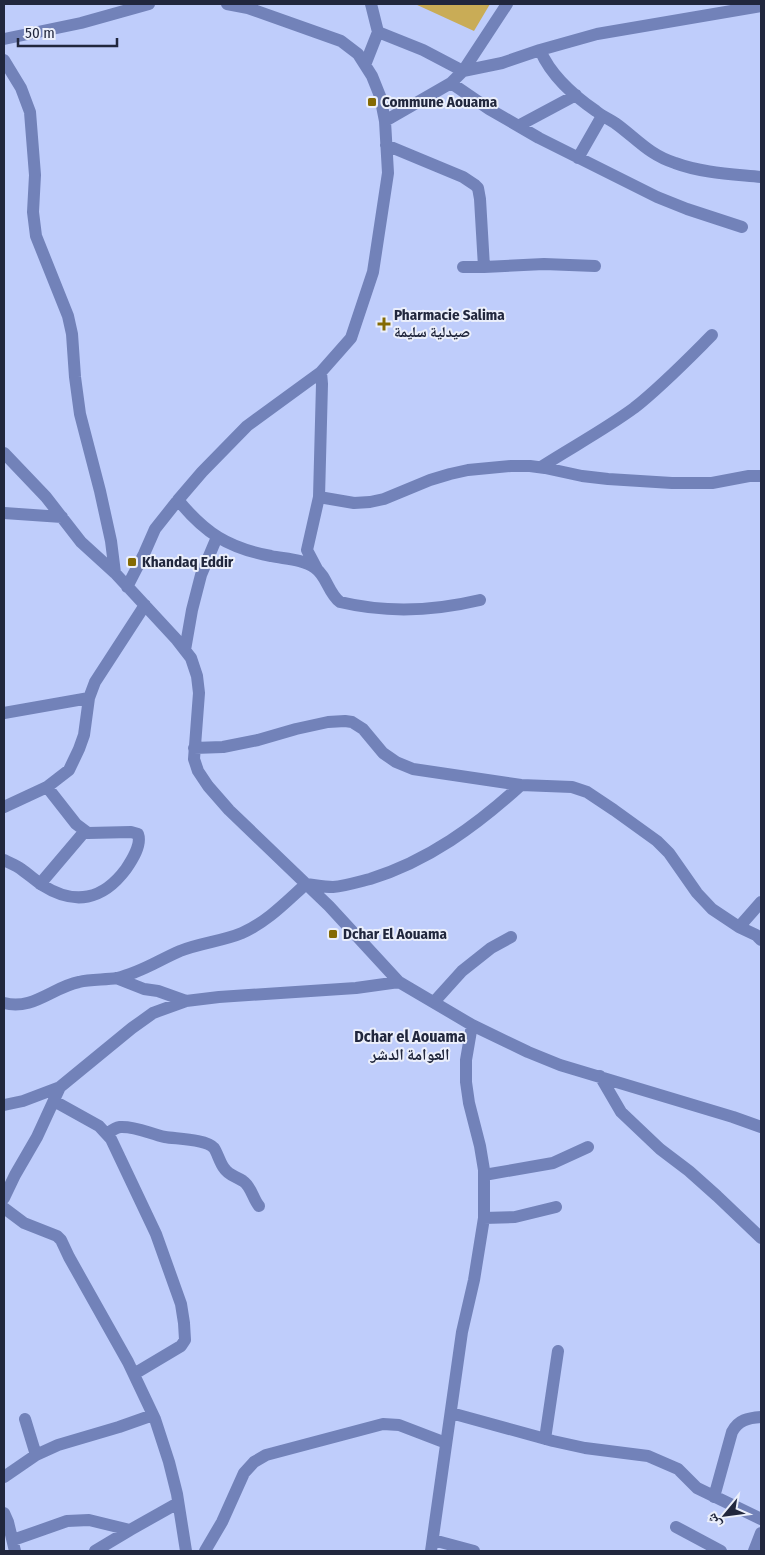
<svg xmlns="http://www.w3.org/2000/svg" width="765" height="1555" font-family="'Fira Sans Condensed','Noto Naskh Arabic',sans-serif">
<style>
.green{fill:#c9ac56}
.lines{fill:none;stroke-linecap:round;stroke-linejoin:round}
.minor{stroke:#7282b9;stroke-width:12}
.poi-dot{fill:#846a04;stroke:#ebeffb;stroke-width:2}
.labels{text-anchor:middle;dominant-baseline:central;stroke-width:4;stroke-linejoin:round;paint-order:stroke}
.poi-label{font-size:15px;font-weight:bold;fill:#21273d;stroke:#ebeffb;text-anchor:start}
.neighbourhood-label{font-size:16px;font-weight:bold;fill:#21273d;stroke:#ebeffb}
</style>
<rect width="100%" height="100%" fill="#bfcdfb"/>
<path class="green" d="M415,4H490L474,31Z"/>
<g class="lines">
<path class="minor" d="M378,32L423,50L463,71L507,4
M4,39L81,23L149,4
M540,50C551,76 573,95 596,111C602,116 609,119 615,123C636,138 649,155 675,163C702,173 732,174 761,177
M4,60L21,88L30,112L35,175L33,212L36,236L68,316L72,334L75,377L80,414L100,491L111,541L115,573
M365,65L378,32L371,4
M451,83L489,109L539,138L657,197L687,209L742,227
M385,121L451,83L463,71L502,63L540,50L597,34L761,6
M518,126L576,95
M386,145L463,177L475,185L478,188L480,199L484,267L544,264L595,266
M578,158L602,116
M463,267H484
M4,453L46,497L81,542L115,573L177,640L191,658L197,676L199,693L194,759L198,771L208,786L229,810L329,906L399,982L472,1025L528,1052L560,1065L733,1117L761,1127
M541,467C572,447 604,430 634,408C662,386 687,360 712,335
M319,497L354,503L370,502L384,499L430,480L450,474L468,470L511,466H530L545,468L582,476L608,479L672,483H712L749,476H761
M178,500C205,533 228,548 271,556C285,559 303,559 315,568C327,576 328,593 340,602C386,613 434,611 480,600
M4,513L62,517
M317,569L307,550L319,497L322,384L321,372
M127,587L144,554L155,529L178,500L202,472L247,426L321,372L351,338L373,272L388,173L385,121L380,96L372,76L358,54L341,41L248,8L227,4
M185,650L192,610L201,575L217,537
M4,713L89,698
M194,748L223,747L258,740L296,729L328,722L345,721L352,722L363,729L383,753L396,762L413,769L521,785L572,787L587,792L614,810L657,841L669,853L697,893L712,909L739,927L756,935L761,940
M4,807L47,787L69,770L79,749L84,735L89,698L95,682L145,605
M4,860C9,863 16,865 21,869C28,874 35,880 42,885C75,906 103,900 126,869C132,860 142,845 138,834L131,832L88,833L76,824L47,787
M40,884L85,831
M739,927L761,902
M116,978L144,989L158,991L186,1001
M434,1002L462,971L491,948L511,937
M4,1003C32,1011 53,987 79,982C91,979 105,980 117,978C140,973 159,960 180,951C200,943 223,941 242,933C267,922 286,902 306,884C315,885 324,887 333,887C345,886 358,882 370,879C428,861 476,826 521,785
M600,1076L621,1112L660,1149L689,1171L717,1196L761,1238
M54,1101L99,1126L111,1139L156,1234L181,1304L184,1323L185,1340L181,1346L134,1374
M4,1105L23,1101L60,1087
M107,1134C111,1131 114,1128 120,1127C136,1126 150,1134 165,1137C176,1139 206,1139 214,1148C217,1152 220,1163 224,1168C229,1176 236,1176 243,1181C251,1186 253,1199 259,1206
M484,1175L553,1163L588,1147
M4,1198L15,1175L37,1137L60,1087L132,1028L153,1013L186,1001L219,997L356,988L399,982
M4,1208L24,1223L57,1236L61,1240L69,1257L128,1362L155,1419L169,1462L177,1494L186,1551
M484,1218L515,1217L556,1207
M451,1413L553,1441L585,1448L648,1456L678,1469L697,1488L761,1519
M25,1419L36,1455
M545,1439L558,1351
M4,1477L36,1455L58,1445L119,1427L153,1415
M714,1497L732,1432C738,1420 748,1418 761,1417
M4,1513L8,1522L15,1551
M676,1527L721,1551
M13,1540L67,1521L89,1520L130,1530
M433,1540L474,1551
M95,1551L130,1530L178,1503
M205,1551L222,1522L244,1473L254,1462L266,1455L383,1424L399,1425L446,1443
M431,1551L462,1332L474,1280L484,1218V1170L480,1146L469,1103L466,1082V1060L472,1025
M754,1551L761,1533"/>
</g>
<g class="poi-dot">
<rect x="367" y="97" width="10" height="10" rx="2.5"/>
<path d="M381.5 316.5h5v5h5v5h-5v5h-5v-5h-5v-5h5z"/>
<rect x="127" y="557" width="10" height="10" rx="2.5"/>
<rect x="328" y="929" width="10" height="10" rx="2.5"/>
</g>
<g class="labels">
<g class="poi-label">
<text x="382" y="102">Commune Aouama</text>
<text x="394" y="315">Pharmacie Salima<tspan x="394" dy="17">صيدلية سليمة</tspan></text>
<text x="142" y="562">Khandaq Eddir</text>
<text x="343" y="934">Dchar El Aouama</text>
</g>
<g class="neighbourhood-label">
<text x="410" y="1036">Dchar el Aouama<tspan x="410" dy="18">العوامة الدشر</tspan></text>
</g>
</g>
<rect width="765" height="1555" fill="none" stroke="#21273d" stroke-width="10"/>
<g transform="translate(725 1515) rotate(241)" stroke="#ebeffb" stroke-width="4" paint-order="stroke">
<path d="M0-4L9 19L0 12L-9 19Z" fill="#21273d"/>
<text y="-8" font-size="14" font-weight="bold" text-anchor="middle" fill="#21273d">ش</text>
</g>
<path d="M18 38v8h99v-8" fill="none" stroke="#21273d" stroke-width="2.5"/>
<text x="25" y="38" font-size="15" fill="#21273d" stroke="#ebeffb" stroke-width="4" paint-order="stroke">50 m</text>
</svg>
